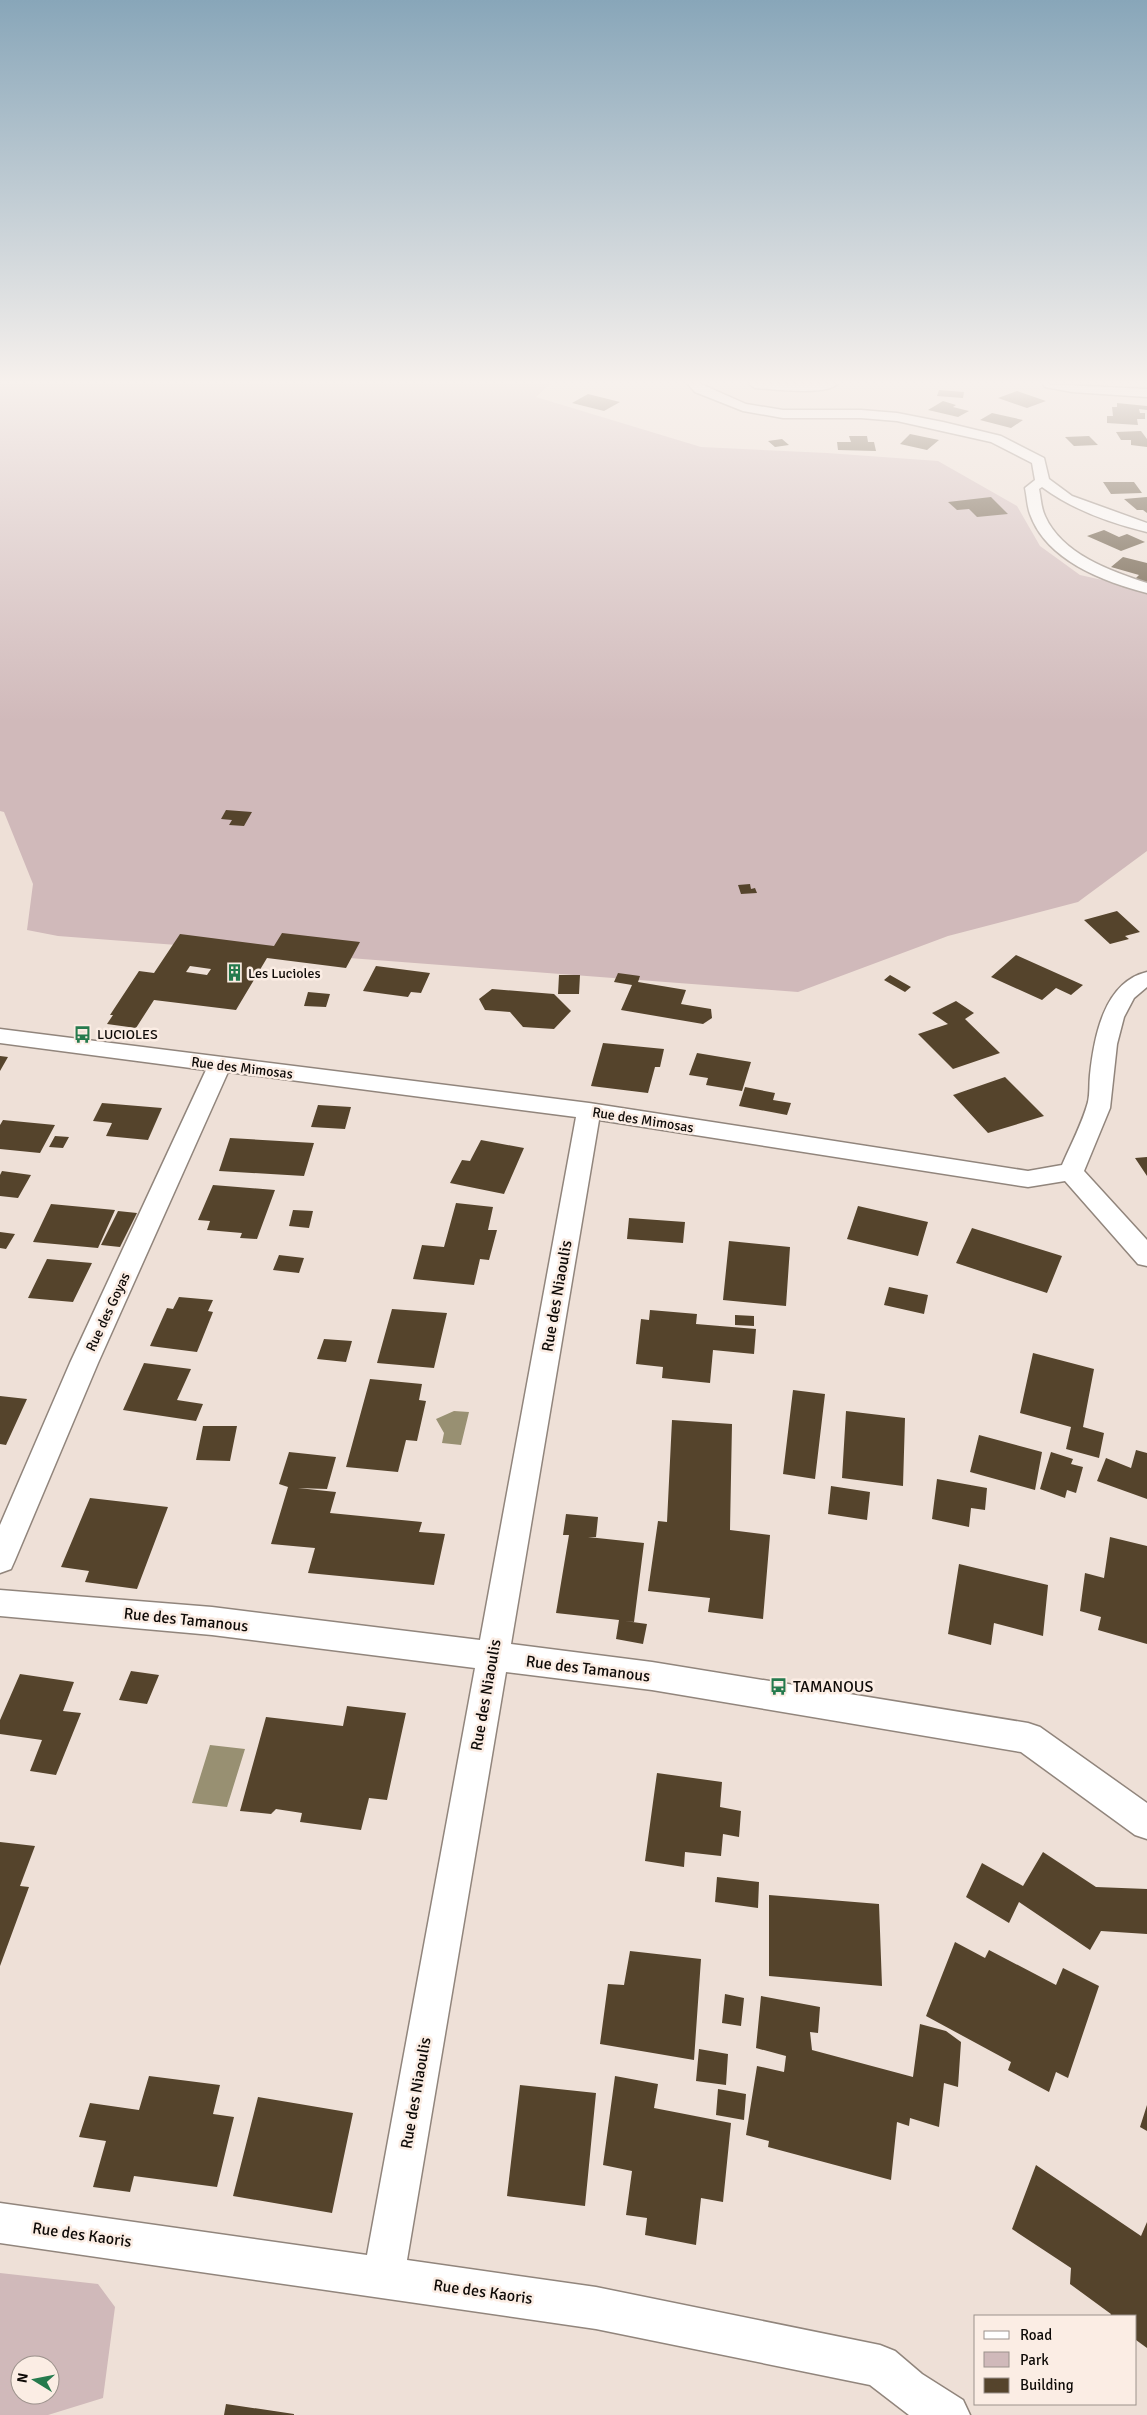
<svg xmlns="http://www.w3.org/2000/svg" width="1147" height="2415" font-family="Signika,sans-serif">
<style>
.green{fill:#d0b9ba;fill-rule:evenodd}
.water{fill:#989072}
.building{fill:#55442c;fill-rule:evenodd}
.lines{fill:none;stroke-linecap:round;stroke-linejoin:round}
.minor-casing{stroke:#91857c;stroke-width:3}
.minor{fill:#fff;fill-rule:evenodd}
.labels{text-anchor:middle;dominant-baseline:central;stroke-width:5;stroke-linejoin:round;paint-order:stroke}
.poi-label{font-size:14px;fill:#0e0a07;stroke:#fbede4;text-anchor:start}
.street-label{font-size:14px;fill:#0e0a07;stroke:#fbede4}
.near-street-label{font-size:16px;fill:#0e0a07;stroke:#fbede4}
.near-poi-label{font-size:16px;fill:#0e0a07;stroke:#fbede4;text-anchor:start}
</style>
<rect width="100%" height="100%" fill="#eee0d7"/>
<path class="green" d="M0,384H550L536,397L701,447L827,453L938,461L1017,506L1040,546L1080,575L1147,590V851L1078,902L948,936L798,992L58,936L27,930L33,884L4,812L0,811Z
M0,2273L98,2284L115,2307L103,2398L48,2415H0ZM20,2365H50V2395H20Z"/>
<path class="water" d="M454,1411L469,1412L461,1445L442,1443L444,1433L436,1419Z
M210,1745L245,1749L227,1807L192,1803Z"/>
<path class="building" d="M939,390L964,392L963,398L937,396Z
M1017,391L1046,401L1027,408L998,398Z
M588,394L620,402L604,411L572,403Z
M943,401L956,405L953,407L969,411L958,417L928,410Z
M1117,403L1147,406V410L1139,409L1140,413H1145V419H1137L1138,425L1107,423V416H1113L1112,407H1117Z
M992,413L1023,420L1011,428L980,420Z
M1141,431L1147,439V447L1131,445V440H1121L1116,432Z
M910,434L939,440L927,450L900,444Z
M849,436H867L868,442H874L876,451L838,450L837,442H851Z
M1089,436L1098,445L1074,446L1065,437Z
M782,439L789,445L775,447L768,441Z
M1103,482H1134L1142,493L1111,494Z
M991,497L1008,514L977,517L969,509L957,510L948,502Z
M1147,497V513L1143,510H1137L1124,499Z
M1104,530L1119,537L1127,534L1145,542L1121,551L1087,536Z
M1123,557L1147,563V582L1135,579L1139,575L1111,567Z
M226,810L252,812L244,826L229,825L232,820L221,819Z
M750,884L751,889L755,888L757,893L741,894L738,885Z
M1117,911L1140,932L1125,936L1129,939L1110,944L1084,920Z
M282,933L360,942L346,968L267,958L236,1010L154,1000L136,1028L107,1024L113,1015H110L139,971L154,973L180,934L274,946ZM190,966L211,969L207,975L186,972Z
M1016,955L1083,985L1071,995L1056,988L1042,1000L991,977Z
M376,966L430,973L421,993L411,992L408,997L363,991Z
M618,973L640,976L638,982L686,990L681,1004L711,1009L712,1018L703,1024L621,1010L632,985L614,982Z
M559,975H580L579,994H558Z
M890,975L911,987L905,992L884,980Z
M492,989L554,994L571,1011L554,1029L523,1027L510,1012L485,1010L479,999Z
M308,992L330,994L326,1007L304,1006Z
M956,1001L974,1013L965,1019L1000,1053L953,1069L918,1034L948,1024L932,1013Z
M603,1043L664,1049L660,1067H655L648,1093L591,1086Z
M697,1053L751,1062L742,1091L706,1085L708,1078L689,1075Z
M0,1056L8,1057L0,1071Z
M1005,1077L1044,1116L988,1133L953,1095Z
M745,1087L775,1093L773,1100L791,1103L787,1115L739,1106Z
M102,1103L162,1108L148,1140L106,1136L112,1123L93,1121Z
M318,1105L351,1107L345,1129L311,1127Z
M3,1120L55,1125L40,1153L0,1149V1125Z
M55,1136L69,1137L63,1148L49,1147Z
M230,1138L314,1143L304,1176L219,1171Z
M481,1140L524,1148L504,1194L450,1183L462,1160L470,1161Z
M1147,1157V1176L1135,1158Z
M2,1171L31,1175L18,1198L0,1196V1175Z
M213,1185L275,1190L257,1239L240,1238L242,1233L207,1230L210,1221L198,1220Z
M456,1203L493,1207L488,1230H497L489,1260L480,1259L474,1285L413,1279L422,1245L444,1247Z
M51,1204L115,1210L98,1248L33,1242Z
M858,1206L928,1222L918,1256L847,1239Z
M293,1210L313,1211L309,1228L289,1226Z
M118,1211L137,1213L120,1247L101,1245Z
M629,1218L685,1222L683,1243L627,1239Z
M972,1228L1062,1256L1047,1293L956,1263Z
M0,1232L15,1234L6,1249L0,1248Z
M729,1241L790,1247L786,1306L723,1300Z
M279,1255L304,1258L299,1273L273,1270Z
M47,1259L92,1263L73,1302L28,1298Z
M889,1287L928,1295L924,1314L884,1305Z
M179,1297L213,1300L208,1311L213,1312L197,1352L150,1346L167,1308L173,1309Z
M392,1309L447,1313L434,1368L377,1363Z
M650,1310L697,1314L696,1324L756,1329L754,1354L713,1350L710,1383L662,1378L663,1367L636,1364L641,1319L649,1320Z
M735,1315L754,1316V1326L735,1325Z
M324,1339L352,1341L346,1362L317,1359Z
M1033,1353L1094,1369L1083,1427L1104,1433L1099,1458L1066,1449L1071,1427L1020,1413Z
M144,1363L191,1369L177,1400L203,1404L196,1421L123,1410Z
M370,1379L422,1384L419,1400L426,1401L417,1441L406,1440L398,1472L346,1467Z
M793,1390L825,1394L815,1479L783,1474Z
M0,1396L27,1399L6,1445L0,1444Z
M846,1411L905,1418L903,1486L842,1478Z
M672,1420L732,1424L730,1530L770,1535L763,1619L708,1612L710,1598L648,1591L658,1521L667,1522Z
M203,1426H237L230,1461L196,1460Z
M979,1435L1042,1452L1035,1490L970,1472Z
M1136,1450L1147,1453V1499L1097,1481L1106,1458L1131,1468Z
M289,1452L336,1457L327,1489L298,1488L336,1492L330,1513L422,1522L419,1532L445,1534L434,1585L308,1573L315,1548L271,1544L288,1487L279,1484Z
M1051,1452L1073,1459L1071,1464L1083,1467L1076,1493L1067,1490L1065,1498L1040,1489Z
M937,1479L987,1488L985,1510L971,1508L969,1527L932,1519Z
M831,1486L870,1492L867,1520L828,1514Z
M90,1498L168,1507L137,1589L85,1582L89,1571L61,1567Z
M566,1514L598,1517L596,1537H588L644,1543L634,1622L625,1621L647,1624L643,1644L616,1639L619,1620L556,1613L569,1535H563Z
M1110,1537L1147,1546V1644L1098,1630L1101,1617L1080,1611L1085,1573L1104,1578Z
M959,1564L1048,1585L1043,1636L994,1623L991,1645L948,1634Z
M131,1671L159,1675L147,1704L119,1700Z
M20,1674L74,1682L63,1711L81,1713L56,1775L30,1771L42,1740L0,1734V1720Z
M347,1706L406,1713L387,1800L369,1798L361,1830L300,1822L302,1813L276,1809L271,1814L240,1811L266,1717L343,1726Z
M657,1773L722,1782L720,1807L741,1811L739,1837L723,1834L721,1856L685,1852L684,1867L645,1861Z
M0,1842L35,1846L20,1886L29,1887L0,1966Z
M1043,1852L1096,1887L1147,1889V1934L1101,1931L1090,1950L1019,1902L1009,1923L966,1897L982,1863L1023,1886Z
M717,1877L759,1882L758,1908L715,1902Z
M769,1895L879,1904L882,1986L769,1976Z
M955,1942L985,1958L989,1950L1056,1985L1063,1968L1099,1986L1068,2078L1056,2072L1049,2092L1008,2070L1011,2062L926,2016Z
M630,1951L701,1959L694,2060L600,2044L608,1984L624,1985Z
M725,1994L744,1998L741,2026L722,2023Z
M761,1996L820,2007L818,2033L810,2032L812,2050L913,2077L920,2024L946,2031L961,2042L958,2087L944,2083L939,2127L910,2118L909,2126L897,2122L891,2180L768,2147L769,2141L746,2135L757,2066L784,2072L786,2056L756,2048Z
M699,2049L728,2054L726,2085L696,2081Z
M149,2076L220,2085L213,2114L234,2117L217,2187L134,2176L130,2192L93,2187L106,2141L79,2137L90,2103L139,2110Z
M615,2076L658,2084L654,2108L731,2123L723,2202L701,2198L696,2245L645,2235L647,2218L626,2215L632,2171L603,2165Z
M520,2085L596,2093L585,2206L507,2196Z
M718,2089L746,2094L744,2120L716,2115Z
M258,2097L353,2113L332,2213L233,2196Z
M1147,2105V2131L1140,2127Z
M1036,2165L1141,2236L1147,2222V2348L1136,2340V2316H1110L1111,2314L1070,2284L1071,2268L1012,2229Z
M226,2404L294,2414V2415H224Z"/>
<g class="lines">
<defs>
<path id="minor" d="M688,384H701L746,404L783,410H861L897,413L943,422L1001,436L1044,458L1049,479L1072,496L1147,523V532C1110,523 1073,510 1042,487L1039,489C1041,498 1041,508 1045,516C1062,554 1110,571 1147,583V593C1104,582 1046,560 1030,514C1027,506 1027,497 1025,488L1035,480L1032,463L991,442L897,421L861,418H783L743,411L695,392Z
M749,384H837C826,396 772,389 755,388Z
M1043,384L1147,389V397L1072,392L1045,387Z
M1147,972V987L1134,998L1124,1017L1117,1044L1110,1108L1084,1171L1147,1240V1266L1138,1264L1065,1181L1028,1187L599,1120L511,1644L652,1662L1028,1723L1040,1727L1147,1803V1839L1135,1835L1021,1752L652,1690L506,1672L407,2260L596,2287L880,2345L895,2351L922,2374L963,2400L970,2415H909L870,2385L596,2329L0,2243V2203L367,2255L475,1668L212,1635L0,1616V1590L212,1607L480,1640L576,1117L228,1072L98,1363L15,1560L11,1569L0,1573V1525L70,1363L206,1070L0,1043V1029L589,1103L1028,1171L1062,1165C1071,1144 1082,1124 1088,1102C1090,1093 1089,1084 1090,1075C1094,1037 1104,982 1147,972Z"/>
</defs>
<use href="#minor" class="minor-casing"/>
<use href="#minor" class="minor"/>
</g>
<linearGradient id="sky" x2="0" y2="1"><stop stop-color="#88a6b9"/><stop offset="0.53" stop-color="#f7f1ed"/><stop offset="1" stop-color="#f7f1ed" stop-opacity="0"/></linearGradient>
<rect width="1147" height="722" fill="url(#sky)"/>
<defs>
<symbol id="building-bare" viewBox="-9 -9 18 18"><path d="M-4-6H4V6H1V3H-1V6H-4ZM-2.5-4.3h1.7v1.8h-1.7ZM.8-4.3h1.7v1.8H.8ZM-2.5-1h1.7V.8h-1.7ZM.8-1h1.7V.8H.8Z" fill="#257a4d" stroke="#fbede4" stroke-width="2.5" paint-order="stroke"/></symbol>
<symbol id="bus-bare" viewBox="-9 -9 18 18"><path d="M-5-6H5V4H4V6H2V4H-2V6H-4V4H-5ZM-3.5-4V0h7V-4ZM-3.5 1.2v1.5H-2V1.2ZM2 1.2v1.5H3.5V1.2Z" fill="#257a4d" stroke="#fbede4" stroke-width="2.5" paint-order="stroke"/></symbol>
</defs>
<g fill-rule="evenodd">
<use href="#building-bare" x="222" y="960" width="25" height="25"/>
<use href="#bus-bare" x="70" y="1022" width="25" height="25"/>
<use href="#bus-bare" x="766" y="1674" width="25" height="25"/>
</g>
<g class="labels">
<g class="poi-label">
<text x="248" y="973">Les Lucioles</text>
<text x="97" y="1034">LUCIOLES</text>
</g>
<g class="street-label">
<text transform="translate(242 1068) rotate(7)">Rue des Mimosas</text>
<text transform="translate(643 1120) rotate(9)">Rue des Mimosas</text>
<text transform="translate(108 1312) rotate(-65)">Rue des Goyas</text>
</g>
<g class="near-street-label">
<text transform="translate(557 1296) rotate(-80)">Rue des Niaoulis</text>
<text transform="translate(186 1620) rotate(6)">Rue des Tamanous</text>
<text transform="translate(588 1669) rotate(7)">Rue des Tamanous</text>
<text transform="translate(486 1695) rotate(-80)">Rue des Niaoulis</text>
<text transform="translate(416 2093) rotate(-80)">Rue des Niaoulis</text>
<text transform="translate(82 2235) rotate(8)">Rue des Kaoris</text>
<text transform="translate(483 2292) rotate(8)">Rue des Kaoris</text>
</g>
<g class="near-poi-label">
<text x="793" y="1687">TAMANOUS</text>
</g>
</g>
<rect x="974" y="2315" width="162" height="90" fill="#fbede4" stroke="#9c928c"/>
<rect x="984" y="2331" width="25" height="8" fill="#ffffff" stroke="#9c928c"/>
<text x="1020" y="2340" font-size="15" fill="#0e0a07">Road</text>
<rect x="984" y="2352" width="25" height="15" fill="#d0b9ba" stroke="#9c928c"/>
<text x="1020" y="2365" font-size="15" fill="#0e0a07">Park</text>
<rect x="984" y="2378" width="25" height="15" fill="#55442c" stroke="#9c928c"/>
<text x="1020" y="2390" font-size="15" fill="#0e0a07">Building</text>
<g transform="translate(35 2380) rotate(280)"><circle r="24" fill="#fbede4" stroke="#9c928c"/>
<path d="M0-4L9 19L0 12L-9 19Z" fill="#257a4d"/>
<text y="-8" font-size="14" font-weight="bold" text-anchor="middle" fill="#0e0a07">N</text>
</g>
</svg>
